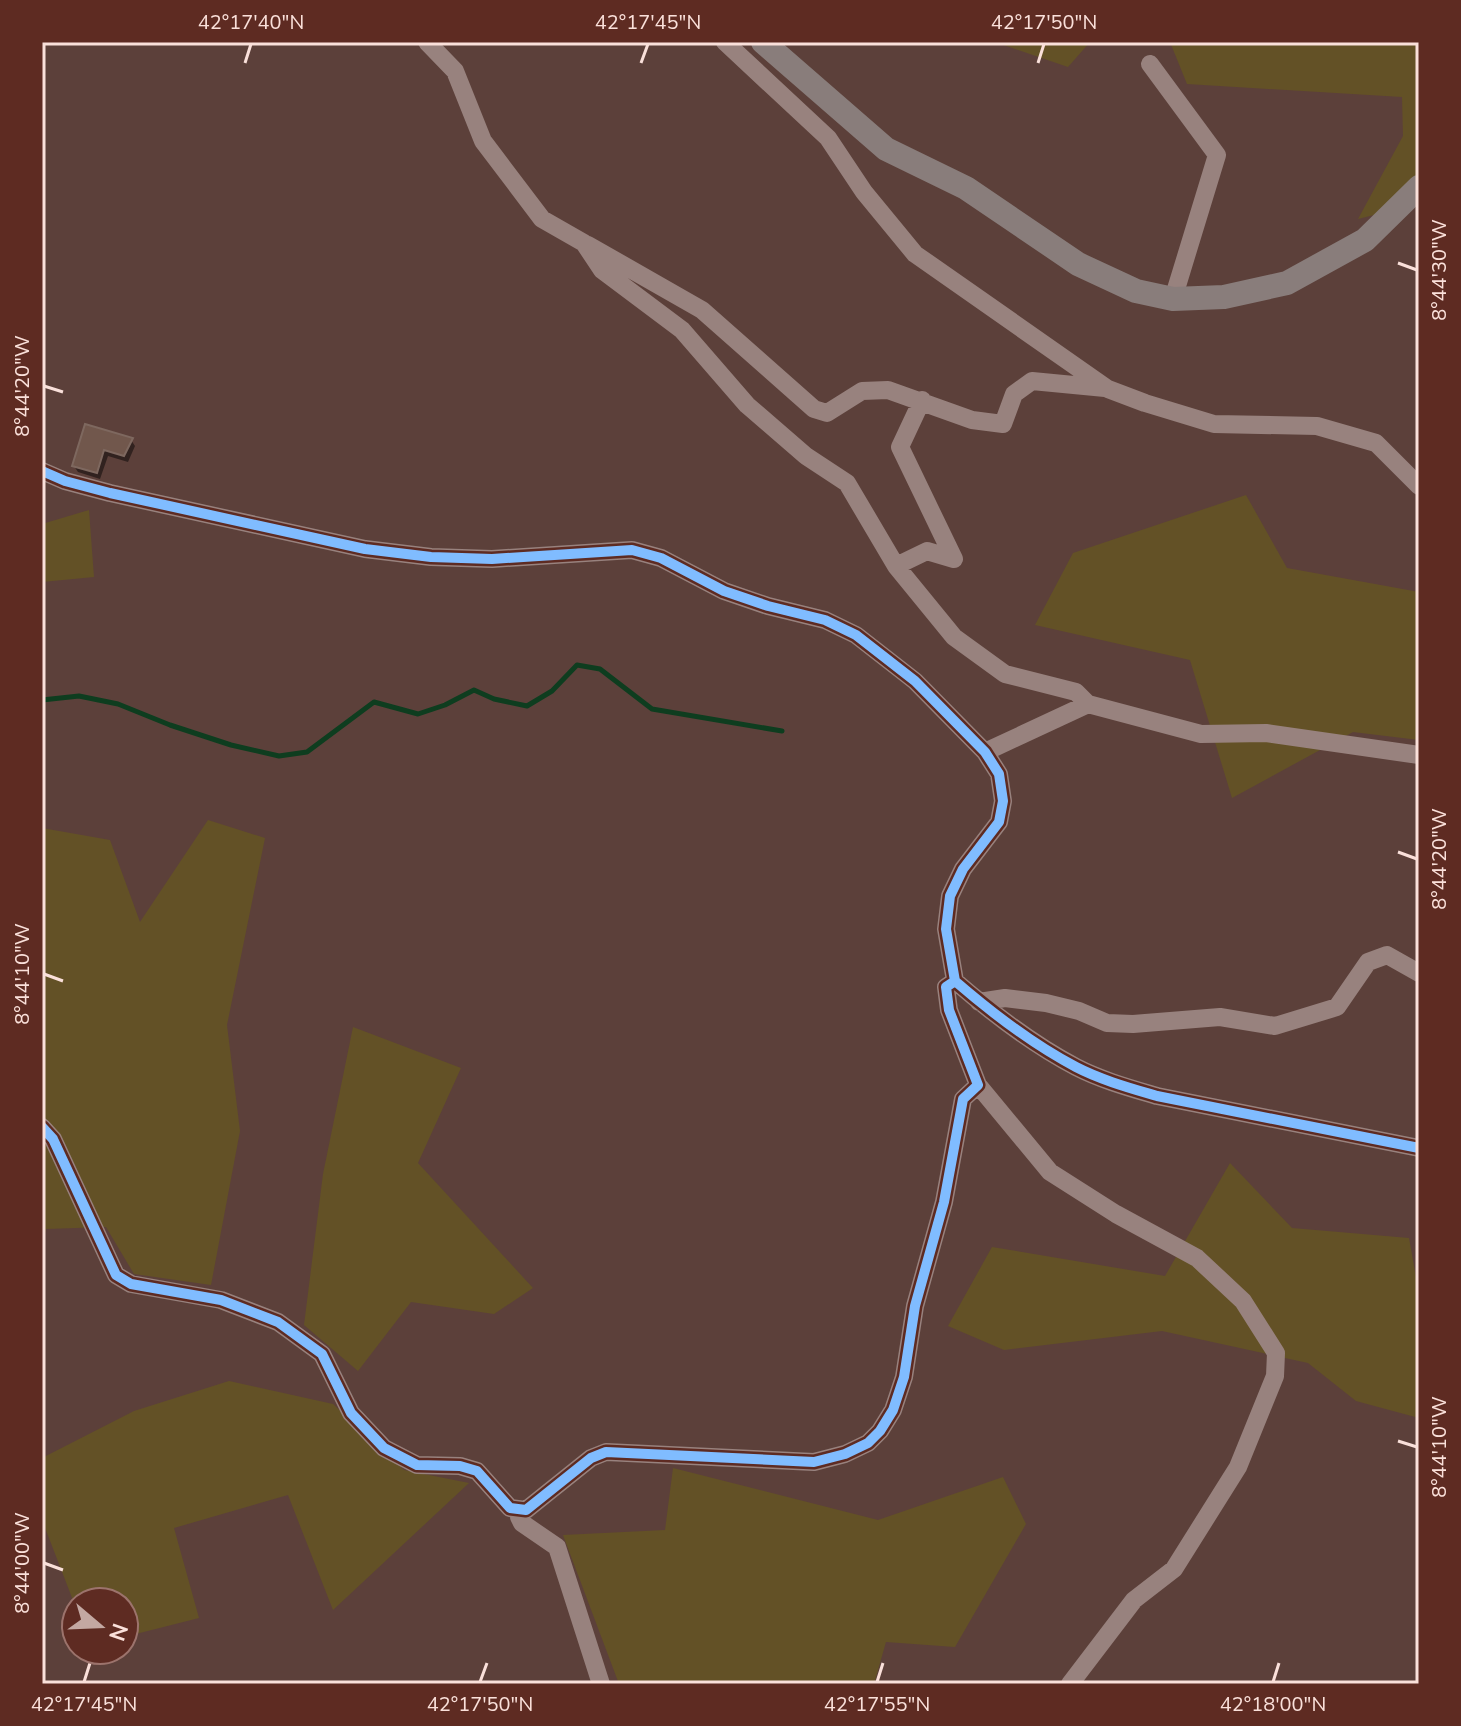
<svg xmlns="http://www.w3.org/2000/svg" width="1461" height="1726" font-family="'Nunito Sans',sans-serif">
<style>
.green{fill:#635126}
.shadow{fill:#0007}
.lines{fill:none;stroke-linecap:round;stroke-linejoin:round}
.stream{stroke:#0e3d1f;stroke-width:5}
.building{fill:#71574c;stroke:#7e685f;stroke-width:2}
.minor{stroke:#98827e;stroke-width:18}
.major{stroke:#897d7b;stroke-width:24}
.cycleway-casing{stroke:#5e2b22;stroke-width:15}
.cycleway{stroke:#80bcff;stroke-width:10}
.ticks{fill:none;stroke:#fae0da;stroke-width:3}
.neatline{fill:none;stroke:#fae0da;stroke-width:3}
.ticks-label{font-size:20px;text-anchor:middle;fill:#fae0da}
</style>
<rect width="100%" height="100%" fill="#5c403a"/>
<path class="green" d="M995,42H1090L1068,67Z
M1170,42H1419V175L1374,215L1358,219L1403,136L1402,97L1187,84Z
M1246,495L1287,568L1419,592V740L1353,732L1232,798L1190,660L1035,625L1073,553Z
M89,510L94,577L42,582V524Z
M208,820L265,838L227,1025L240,1131L211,1285L134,1274L106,1227L46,1229L42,1248V828L110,840L140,922Z
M353,1027L461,1068L418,1163L533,1288L494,1314L411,1302L358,1371L304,1325L323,1174Z
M1230,1163L1292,1228L1409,1238L1419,1294V1418L1356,1401L1308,1363L1162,1331L1004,1350L948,1326L992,1247L1165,1276Z
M229,1381L333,1404L404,1470L469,1483L333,1610L288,1495L174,1528L199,1618L124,1637V1602H76V1608L42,1520V1458L134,1411Z
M673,1468L878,1520L1003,1477L1026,1524L955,1647L886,1642L874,1684H619L563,1535L665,1530Z"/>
<path class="shadow" d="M86,426L131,440L135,446L128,462L108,456L100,479L78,472L74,466Z"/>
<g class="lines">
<path class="stream" d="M42,700L79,696L118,704L170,725L231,745L279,756L307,752L374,702L418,714L445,705L474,690L494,699L527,706L552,691L577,665L600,669L652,709L782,731"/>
</g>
<path class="building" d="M85,424L133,438L124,456L104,450L97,473L72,466Z"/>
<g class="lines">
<path class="minor" d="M427,42L455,71L483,141L542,219L584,243L602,270L682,330L747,405L806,456L847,483L896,566L954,637L1005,674L1076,692L1088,704
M725,42L828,138L864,192L915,254L1108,389L1145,403L1214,424L1317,426L1376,443L1419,486
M1150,64L1217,155L1173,299
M588,245L702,310L814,409L827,413L862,391L888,390L972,420L1003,424L1014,394L1032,381L1105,388
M42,471L65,481L110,493L365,549L431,557L492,559L632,550L661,558L724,591L768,606L825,620L856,635L915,681L985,752L999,774L1003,801L999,822L963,869L950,896L946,929L955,981C992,1013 1032,1044 1076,1067C1101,1080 1130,1088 1157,1096L1419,1148
M896,566L927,551L954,559L900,447L922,400
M985,752L1088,704L1201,734L1266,733L1419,755
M979,1002L1005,998L1046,1003L1079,1011L1107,1023L1133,1024L1220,1017L1275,1026L1337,1007L1368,962L1387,955L1419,973
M978,1085L1050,1172L1116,1214L1197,1258L1243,1301L1276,1353L1275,1376L1238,1467L1174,1569L1134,1600L1070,1684
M42,1127L53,1139L116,1275L131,1284L221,1300L278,1322L322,1354L351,1413L384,1448L417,1465L460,1466L477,1471L510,1508L526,1510L591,1458L606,1452L814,1462L845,1454L868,1443L880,1431L893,1410L904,1377L915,1306L944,1202L963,1099L978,1085L949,1010L946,987L955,981
M520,1510L519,1517L522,1523L557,1547L601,1684"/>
<path class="major" d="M763,42L886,149L966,188L1078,264L1136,291L1173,299L1224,297L1287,283L1365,240L1419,187"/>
<defs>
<path id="cycleway" d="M42,471L65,481L110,493L365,549L431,557L492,559L632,550L661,558L724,591L768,606L825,620L856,635L915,681L985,752L999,774L1003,801L999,822L963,869L950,896L946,929L955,981C992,1013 1032,1044 1076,1067C1101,1080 1130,1088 1157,1096L1419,1148
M42,1127L53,1139L116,1275L131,1284L221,1300L278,1322L322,1354L351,1413L384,1448L417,1465L460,1466L477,1471L510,1508L526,1510L591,1458L606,1452L814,1462L845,1454L868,1443L880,1431L893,1410L904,1377L915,1306L944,1202L963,1099L978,1085L949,1010L946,987L955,981"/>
</defs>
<use href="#cycleway" class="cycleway-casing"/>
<use href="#cycleway" class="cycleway"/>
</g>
<path class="ticks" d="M245,63L251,44M641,63L648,44M1038,63L1044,44M1398,263L1417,270M44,386L63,392M1398,852L1417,859M44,974L63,981M1398,1441L1417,1447M44,1563L63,1570M84,1682L90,1663M480,1682L487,1663M877,1682L883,1663M1273,1682L1279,1663"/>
<rect width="1461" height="1726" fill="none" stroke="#5e2b22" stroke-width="88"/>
<g transform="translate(100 1626) rotate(109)"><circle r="38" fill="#5e2b22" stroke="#9c736c" stroke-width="2"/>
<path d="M0-6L14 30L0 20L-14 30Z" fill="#c3a8a2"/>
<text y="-12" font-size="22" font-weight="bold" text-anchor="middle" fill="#fae0da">N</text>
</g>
<rect x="44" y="44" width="1373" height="1638" class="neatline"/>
<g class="ticks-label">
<text x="251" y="29">42°17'40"N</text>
<text x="648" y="29">42°17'45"N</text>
<text x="1044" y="29">42°17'50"N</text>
<text transform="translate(1439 270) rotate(-90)" y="7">8°44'30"W</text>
<text transform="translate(22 386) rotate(-90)" y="7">8°44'20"W</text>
<text transform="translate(1439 859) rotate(-90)" y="7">8°44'20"W</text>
<text transform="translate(22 974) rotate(-90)" y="7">8°44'10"W</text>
<text transform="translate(1439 1447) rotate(-90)" y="7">8°44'10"W</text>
<text transform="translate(22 1563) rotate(-90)" y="7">8°44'00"W</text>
<text x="84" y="1711">42°17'45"N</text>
<text x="480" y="1711">42°17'50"N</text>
<text x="877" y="1711">42°17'55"N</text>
<text x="1273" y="1711">42°18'00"N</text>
</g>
</svg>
